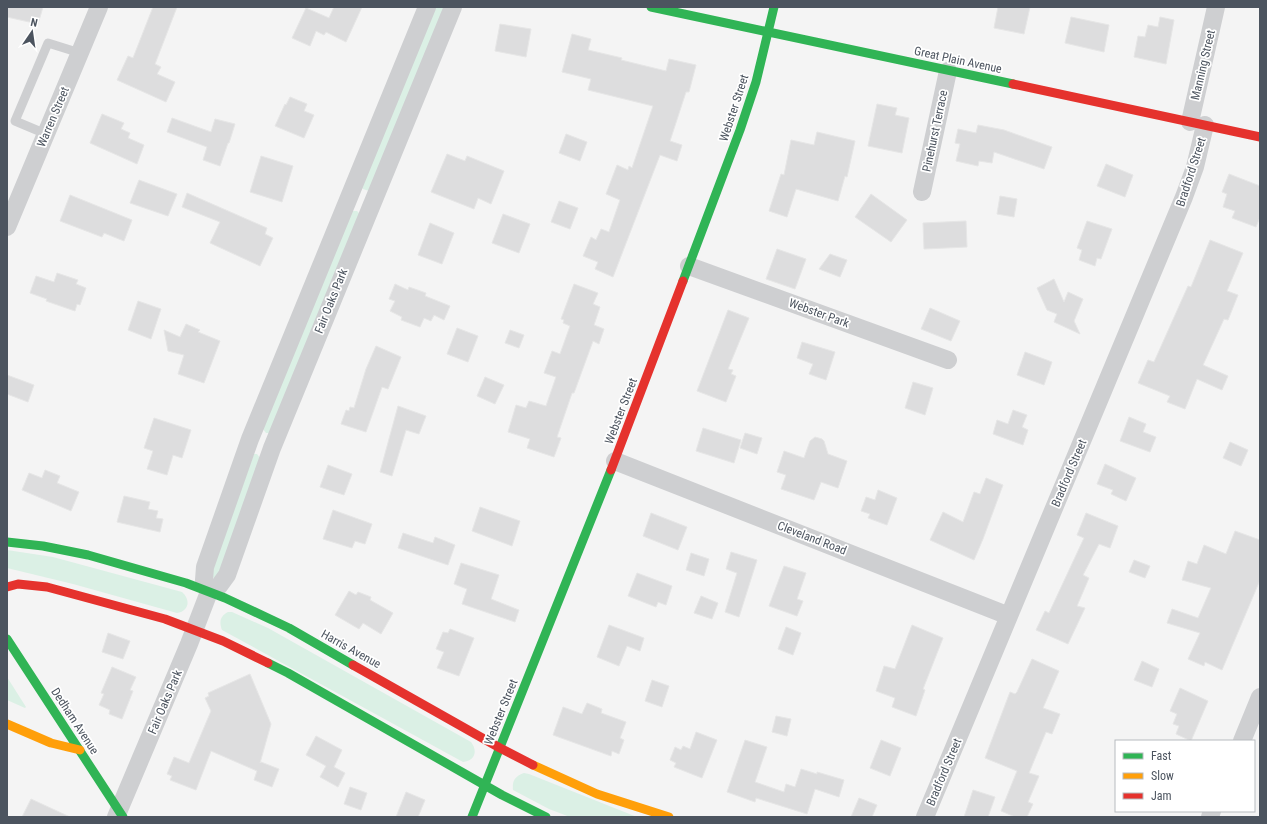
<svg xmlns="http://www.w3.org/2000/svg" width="1267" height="824" font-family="'Roboto Condensed',sans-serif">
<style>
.green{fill:#dbf0e5}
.building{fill:#ddddde;stroke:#e6e6e6}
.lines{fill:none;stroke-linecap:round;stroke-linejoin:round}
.lane{stroke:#cecfd1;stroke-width:9}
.street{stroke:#cecfd1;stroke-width:18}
.fast{stroke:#30b455;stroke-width:9}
.slow{stroke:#ff9f0a;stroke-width:9}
.jam{stroke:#e5322d;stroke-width:9}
.labels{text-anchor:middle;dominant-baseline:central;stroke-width:3.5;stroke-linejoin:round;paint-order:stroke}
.street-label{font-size:12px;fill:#4c545f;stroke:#fff}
</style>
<rect width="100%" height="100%" fill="#f4f4f4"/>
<path class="green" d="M434,7H447L369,191L363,189L361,187Z
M352,211H357L360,214L270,433H266L263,429Z
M254,454H257L260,458L217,579L211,577L210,573Z
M7,550L53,557L182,592C191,600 189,611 177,613L73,584L7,568Z
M228,612H232L268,628L471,742C478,751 475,761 463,762L222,630C219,622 220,616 228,612Z
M7,677L26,707L25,708L7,700Z
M524,773L529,774L637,817H570L549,809L513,790C512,781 515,776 524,773Z"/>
<path class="building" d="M7,7H43L38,24L7,17Z
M153,7H177L155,64L161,67L157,74L175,82L166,102L117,80L128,56L133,58Z
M334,7H362L346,42L326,32L324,35L316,31L310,46L292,38L306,8L329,18Z
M998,7H1030L1024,34L994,28Z
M1071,17L1109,25L1104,52L1065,43Z
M1160,17L1174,20L1166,64L1134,57L1138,36L1145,37L1148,25L1158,27Z
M500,24L531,29L526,57L495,51Z
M572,34L591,39L588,50L622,58L621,60L666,71L669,59L696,65L689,92H686L670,141L682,145L677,161L660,155L613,277L595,269L598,262L583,256L591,237L596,240L601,229L609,232L620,200L606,194L617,165L628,170L629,166L632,168L653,106L588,90L591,79L562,72Z
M290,97L307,104L304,111L314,115L304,138L275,126L285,104L286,105Z
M877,104L897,108L895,115L909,118L902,153L868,146Z
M102,114L124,123L121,129L130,133L128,138L144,145L137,164L90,143Z
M172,118L211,132L215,119L235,124L229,143H228L220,166L203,160L207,147L167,132Z
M978,125L1004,130L1052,147L1044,169L994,152L992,163L979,161L978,166L956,161L960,144L955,143L958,129L976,133Z
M817,132L855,141L847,177L845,176L838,201L796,189L787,217L769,211L781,174L784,175L791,140L814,145Z
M566,134L587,142L580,161L559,153Z
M447,154L465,161L467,156L504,171L491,204L478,198L474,209L431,192Z
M261,156L293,166L282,202L250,192Z
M1106,164L1133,175L1125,197L1097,186Z
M1229,174L1260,186V217L1256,227L1232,218L1235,211L1223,207L1227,194L1222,192Z
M139,180L177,194L168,216L130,203Z
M187,193L267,228L265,234L273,238L260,266L210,243L220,222L182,207Z
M871,194L907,220L891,242L855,217Z
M70,195L132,220L124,241L104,233L102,237L60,221Z
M1000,196L1017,199L1014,217L997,214Z
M559,201L578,208L570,229L551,222Z
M503,214L530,224L519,253L492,243Z
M966,221L967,247L924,249L923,223Z
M1087,221L1112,229L1101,259L1097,258L1095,266L1079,260L1082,250L1077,248Z
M430,223L454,233L442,264L418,255Z
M1210,240L1243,253L1227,291L1238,295L1228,320L1224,319L1203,365L1228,376L1222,390L1197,379L1185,409L1167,402L1170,396L1138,383L1148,360L1154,362L1188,286L1191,287Z
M777,249L806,259L795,289L766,279Z
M830,254L847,260L840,277L819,269Z
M57,273L78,280L76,284L86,288L80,305L77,304L75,311L46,301L47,299L30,293L36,276L54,282Z
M1054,279L1064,302L1068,292L1083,299L1074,321L1080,334L1054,322L1057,314L1047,310L1037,288Z
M395,284L408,290L409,287L426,293L425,296L450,306L444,320L434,315L431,321L424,318L420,327L401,320L402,317L390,311L395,301L389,299Z
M574,284L598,293L593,304L600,307L594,325L604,329L599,344L593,341L574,393H572L557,437L561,438L554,457L527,448L530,439L508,432L516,405L526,408L529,401L546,406L556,377L544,373L552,351L560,354L570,326L563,323L564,320L561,319Z
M138,301L161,309L151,339L128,330Z
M930,308L960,321L951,341L921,329Z
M728,310L749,318L728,369L733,370L731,374L736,376L726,402L697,391Z
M186,324L200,330L198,332L220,341L204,383L178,374L184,355L168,351L164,330L180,337Z
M457,328L478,336L468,362L447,354Z
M510,330L524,335L519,348L505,343Z
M802,342L835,352L826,380L809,374L813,364L797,358Z
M376,346L401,357L388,389L382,387L366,432L341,424L346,410L349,411L350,407L354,408L366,369Z
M1025,352L1052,362L1044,385L1017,375Z
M7,375L34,385L28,402L7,394Z
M485,377L504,385L495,404L477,396Z
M913,382L933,388L925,415L905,408Z
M398,406L426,416L419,434L406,430L392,476L380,472Z
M1013,410L1027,415L1022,427L1028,430L1023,445L993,434L997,420L1008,424Z
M1129,417L1146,424L1143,432L1156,437L1150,452L1120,441Z
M154,418L191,430L182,458L173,455L167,475L147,469L153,451L144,448Z
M703,428L741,440L734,463L696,451Z
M745,433L762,438L757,454L740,448Z
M815,437L822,439L824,441L828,454L847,461L838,488L821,482L814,500L781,489L786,475L777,472L784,451L804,458L810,441Z
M1230,442L1248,450L1241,466L1223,458Z
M1105,464L1136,478L1126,501L1111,494L1113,490L1097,484Z
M328,465L352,474L344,495L320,487Z
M45,470L60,476L57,483L79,492L71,511L22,490L29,473L42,478Z
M986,478L1003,485L983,539L974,560L930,540L943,512L963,522L974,492L980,494Z
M878,490L897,498L887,525L868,518L870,514L861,511L866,497L875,500Z
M124,496L150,502L148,509L158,511L156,518L163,519L160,532L117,522Z
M480,507L520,521L512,546L472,531Z
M333,510L372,524L365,544L355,541L352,548L323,539Z
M651,513L687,527L678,550L643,536Z
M1086,513L1118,526L1110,548L1099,544L1083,575L1089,578L1077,606L1085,608L1068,644L1036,630L1045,611L1049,613L1084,538L1077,535Z
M1235,531L1260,540V580L1222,670L1205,662L1204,666L1188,659L1200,633L1167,623L1172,609L1198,618L1211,588L1182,580L1188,561L1197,564L1204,545L1226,554Z
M403,533L433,543L435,537L455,545L448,565L398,548Z
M731,552L757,560L739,617L725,612L737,573L726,569Z
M691,553L709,559L704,576L686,570Z
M1134,560L1150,566L1145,578L1129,572Z
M461,563L499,575L491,599L519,610L515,622L462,604L467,589L454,584Z
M784,566L806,573L797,599L803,601L797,616L769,606Z
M637,573L672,586L666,605L658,602L656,607L628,596Z
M349,591L356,595L358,592L371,597L370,600L393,613L381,634L363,623L359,629L335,615Z
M701,596L718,603L712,619L694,613Z
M609,625L644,638L640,651L627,646L619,666L597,657Z
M912,625L943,638L923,689L925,690L916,716L892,707L895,698L876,691L884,666L895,669Z
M786,627L801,633L793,655L778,649Z
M450,629L474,638L459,676L437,668L444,652L436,649L443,632L448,633Z
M108,633L130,641L123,659L102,652Z
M1032,659L1059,671L1043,708L1060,714L1052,734L1046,732L1029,773L1039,776L1028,802L1033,804L1027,817H1015L1001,811L1017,771L985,758L1010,692L1015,694L1017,692Z
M1142,661L1159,669L1152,687L1134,680Z
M112,667L136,677L130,690L133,691L122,719L109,714L110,710L99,705L104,694L101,693Z
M250,674L271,724L260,763L261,762L279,769L272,787L254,780L257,771L211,751L196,790L170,780L172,776L167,774L174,757L189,763L211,711L205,698L209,696L208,693Z
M652,680L669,686L662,707L645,701Z
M1180,688L1208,701L1191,741L1176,734L1179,726L1173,724L1177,714L1170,711Z
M587,703L602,709L601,713L626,722L620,738L624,740L619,754L612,751L611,756L553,735L563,707L582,714Z
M776,716L791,719L787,736L772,732Z
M696,732L717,740L702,778L674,767L676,763L670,760L675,747L681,750L683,746L690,749Z
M316,736L342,750L334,767L345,773L338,787L320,777L326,766L306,755Z
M745,740L767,747L755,782L784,792L786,784L795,787L801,769L817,774V772L844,780L839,797L815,789L807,814L756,798L755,802L727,792Z
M881,740L901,748L890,776L870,768Z
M350,787L367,793L361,810L344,804Z
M973,790L995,797L988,817H964Z
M406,792L425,800L418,817H396Z
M859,798L877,805L872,817H851Z
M31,799L70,817H22Z"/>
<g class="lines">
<path class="lane" d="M46,134L15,121L48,43L80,53"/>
<path class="street" d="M1190,122L1216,7
M922,192L948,71
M7,227L99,7
M689,266L948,360
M615,461L1009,616
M209,592L204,580L205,567L250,439L427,7
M1242,741L1260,697
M116,817L189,644L209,592L219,586L227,575L272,448L453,7
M925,817L1184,197L1195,167L1205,125
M1210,817L1212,811"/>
<path class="fast" d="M651,7L1013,84
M683,281L740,130L756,82L774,7
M7,542L43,546L88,555L186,583L225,598L289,628L353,665
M7,639L123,817
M268,663L288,673L502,795L546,817
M472,817L611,470"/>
<path class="slow" d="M7,724L51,743L80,750
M533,765L597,794L669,817"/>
<path class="jam" d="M1013,84L1260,137
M611,470L683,281
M7,587L18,584L47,587L165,619L223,641L268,663
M353,665L500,748L533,765"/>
</g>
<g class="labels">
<g class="street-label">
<text transform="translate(958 60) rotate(12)">Great Plain Avenue</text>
<text transform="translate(1203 65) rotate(-77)">Manning Street</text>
<text transform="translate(734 108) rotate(-72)">Webster Street</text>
<text transform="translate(53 117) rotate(-67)">Warren Street</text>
<text transform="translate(935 131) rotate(-78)">Pinehurst Terrace</text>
<text transform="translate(1191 172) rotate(-72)">Bradford Street</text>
<text transform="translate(331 301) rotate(-68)">Fair Oaks Park</text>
<text transform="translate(819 313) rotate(20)">Webster Park</text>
<text transform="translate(621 411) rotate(-69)">Webster Street</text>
<text transform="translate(1069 473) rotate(-67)">Bradford Street</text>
<text transform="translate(812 538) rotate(21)">Cleveland Road</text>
<text transform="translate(351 649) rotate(29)">Harris Avenue</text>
<text transform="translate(165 702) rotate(-67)">Fair Oaks Park</text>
<text transform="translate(501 712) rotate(-68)">Webster Street</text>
<text transform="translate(75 721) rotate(57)">Dedham Avenue</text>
<text transform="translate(944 772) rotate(-67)">Bradford Street</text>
</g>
</g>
<rect width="1267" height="824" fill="none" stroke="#4c545f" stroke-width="16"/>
<rect x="1115" y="740" width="140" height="72" fill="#ffffff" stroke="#b7bbbf"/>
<rect x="1123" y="753" width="20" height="6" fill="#30b455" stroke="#b7bbbf"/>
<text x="1151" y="760" font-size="12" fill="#4c545f">Fast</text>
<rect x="1123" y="773" width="20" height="6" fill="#ff9f0a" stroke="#b7bbbf"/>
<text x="1151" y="780" font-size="12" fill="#4c545f">Slow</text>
<rect x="1123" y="793" width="20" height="6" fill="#e5322d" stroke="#b7bbbf"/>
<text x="1151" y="800" font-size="12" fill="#4c545f">Jam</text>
<g transform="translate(32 32) rotate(13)" stroke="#ffffff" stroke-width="3" paint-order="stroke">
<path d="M0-3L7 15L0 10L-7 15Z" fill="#4c545f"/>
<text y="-6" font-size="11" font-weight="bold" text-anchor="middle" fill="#4c545f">N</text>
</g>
</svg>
